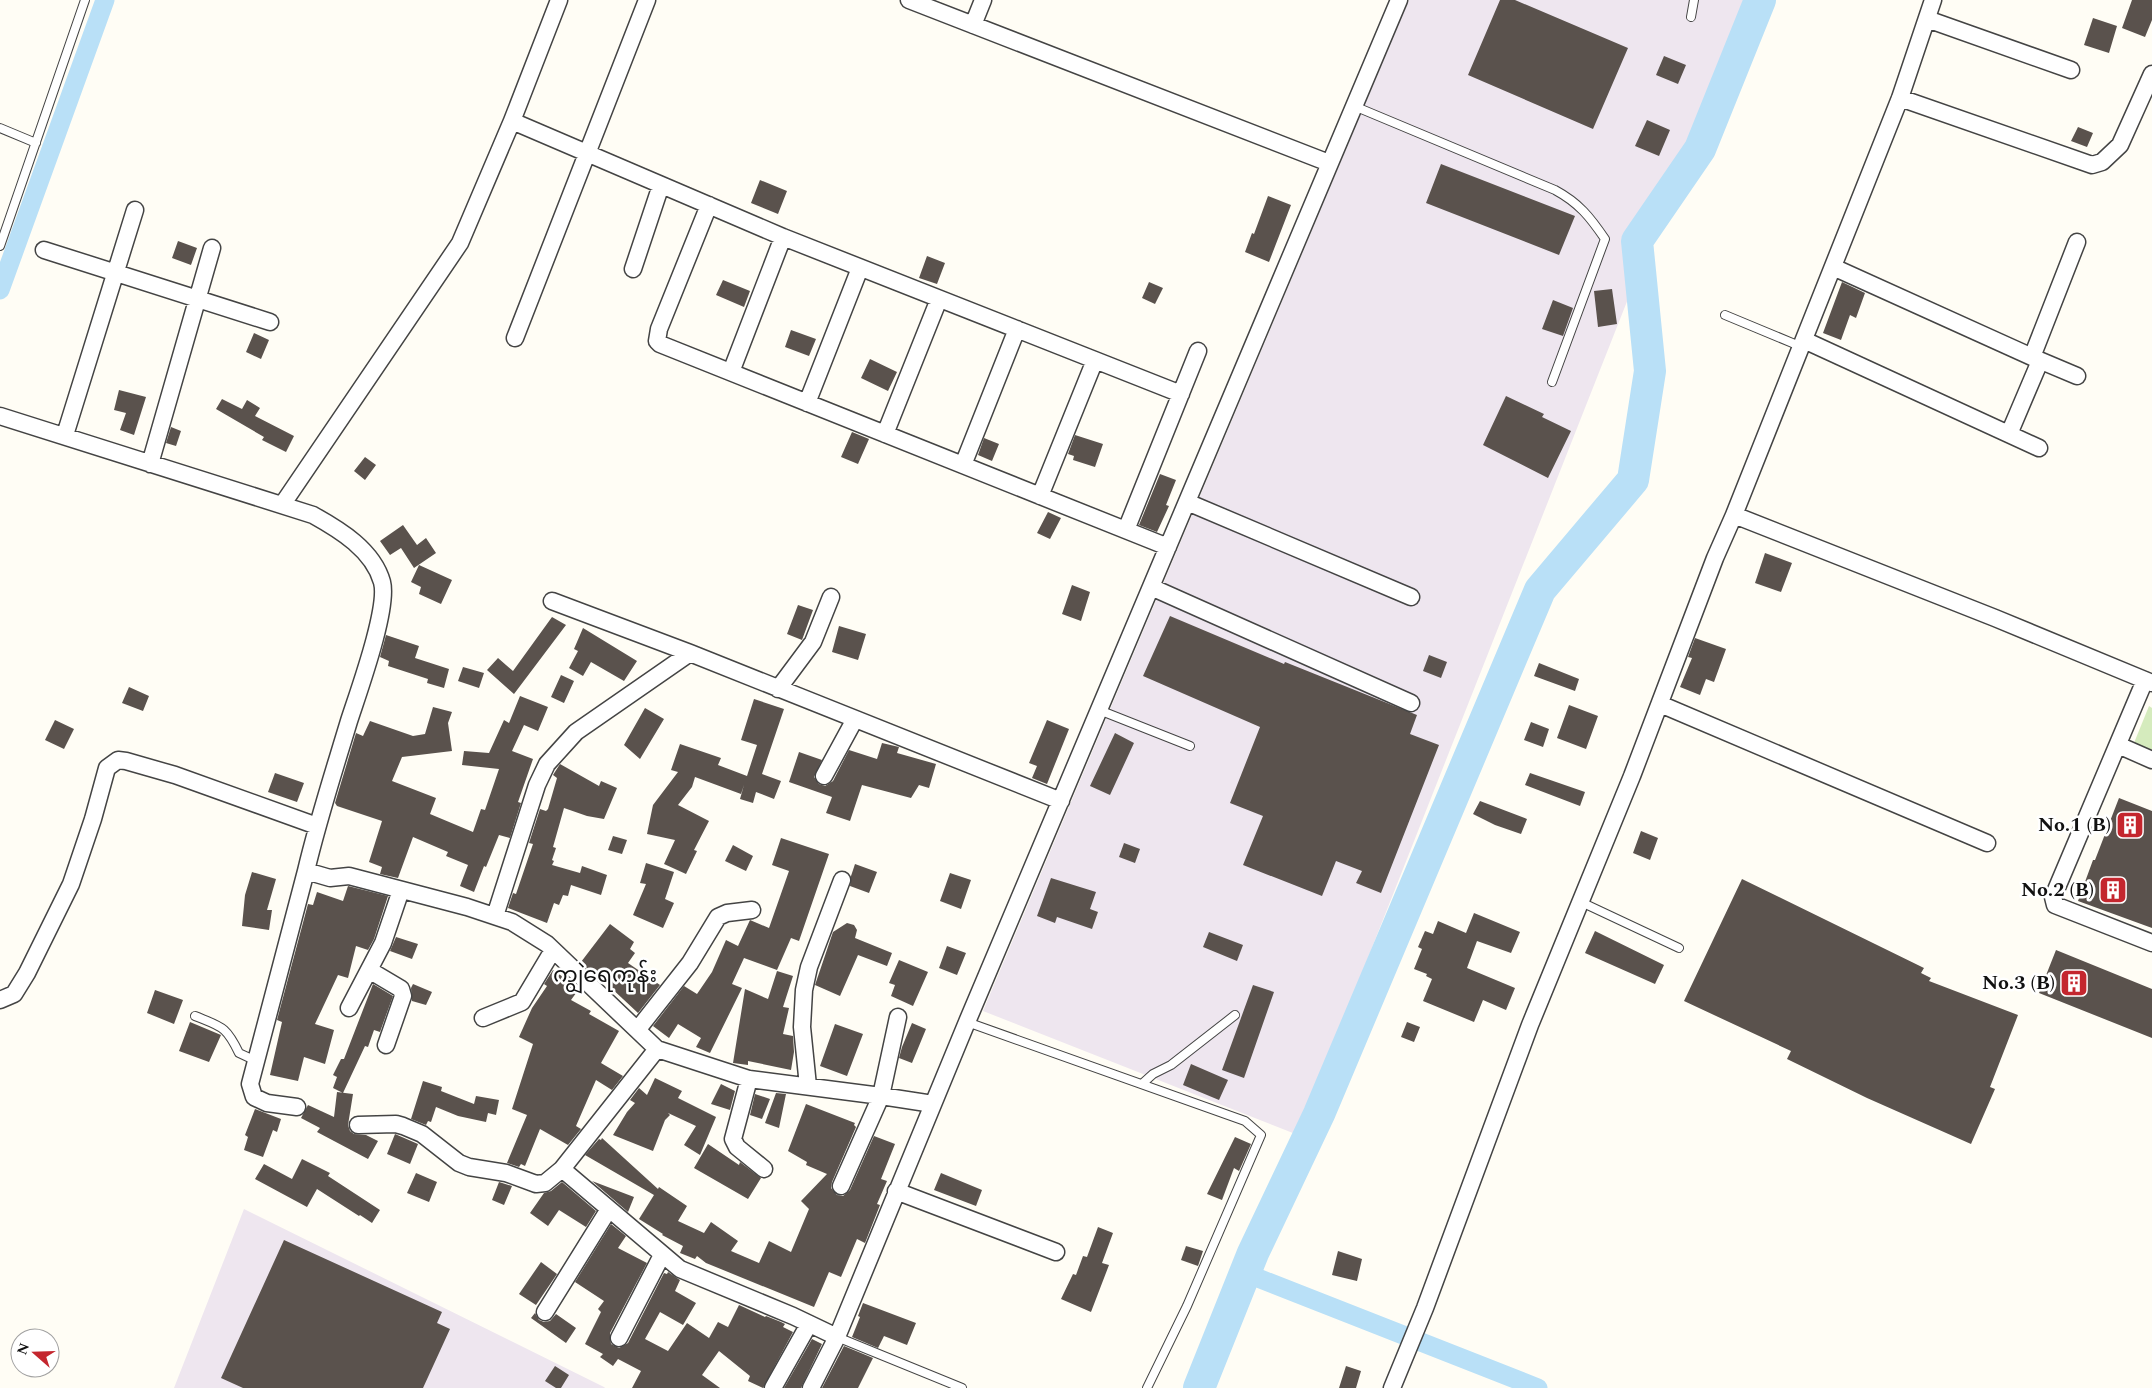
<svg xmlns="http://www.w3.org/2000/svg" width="2152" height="1388" font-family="Spectral,'Noto Sans Myanmar',serif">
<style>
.industrial{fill:#eee6ef}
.green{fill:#d5ebbd}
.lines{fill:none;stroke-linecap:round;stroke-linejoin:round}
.canal{stroke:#b9e0f7;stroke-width:19}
.river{stroke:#b9e0f7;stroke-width:32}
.building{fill:#5a524d}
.lane-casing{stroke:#444;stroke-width:10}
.street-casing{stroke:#444;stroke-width:19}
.lane{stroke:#fff;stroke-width:8}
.street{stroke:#fff;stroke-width:16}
.labels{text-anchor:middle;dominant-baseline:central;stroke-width:5;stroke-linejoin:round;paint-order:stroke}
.poi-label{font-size:20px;font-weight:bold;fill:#111;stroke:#fff;text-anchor:end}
.quarter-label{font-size:22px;fill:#111;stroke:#fff}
</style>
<rect width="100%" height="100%" fill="#fffdf5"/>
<path class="industrial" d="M1409,0H1746L1298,1135L983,1011Z
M244,1209L604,1387L605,1388H174Z"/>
<path class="green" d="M2149,706L2152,708V750L2134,743Z"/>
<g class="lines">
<path class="canal" d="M0,290L105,0
M1245,1273L1538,1388"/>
<path class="river" d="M1199,1388L1253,1253L1319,1114L1540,590L1633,480L1650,371L1637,241L1700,149L1760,0"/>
</g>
<path class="building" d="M1500,0H1515L1628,48L1593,129L1468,75Z
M2132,0H2152V20L2145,37L2122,28Z
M2093,18L2117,26L2109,53L2084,45Z
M1664,56L1686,65L1678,84L1656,75Z
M1647,120L1670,130L1659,156L1635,146Z
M2078,127L2093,133L2087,147L2071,141Z
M1441,164L1575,216L1559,255L1426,203Z
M760,180L787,191L778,214L751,203Z
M1268,196L1291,205L1269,262L1245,252L1252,233L1254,234Z
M178,241L197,248L191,265L172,258Z
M927,256L945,263L937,284L919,278Z
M723,280L750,291L744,307L716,295Z
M1149,282L1163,288L1155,304L1142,298Z
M1842,282L1865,293L1856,318L1850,315L1841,340L1823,333Z
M1612,289L1617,324L1598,327L1594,291Z
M1553,300L1573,308L1563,336L1542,329Z
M791,330L816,339L809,356L785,347Z
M254,333L269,340L261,359L246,352Z
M870,359L897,372L888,391L861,378Z
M119,390L146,397L134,435L120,430L126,413L114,410Z
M1506,396L1544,414L1542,417L1571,431L1548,478L1483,445Z
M222,399L242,409L247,400L260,408L255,416L294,436L286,452L262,440L264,437L216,409Z
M171,427L181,431L176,446L166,443Z
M852,432L869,439L858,464L841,457Z
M1075,435L1103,444L1095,467L1073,460L1074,456L1068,454Z
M984,438L999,444L992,461L978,455Z
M365,457L376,465L365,480L354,471Z
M1160,474L1176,480L1166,505L1169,506L1157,532L1139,525Z
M1048,512L1061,518L1050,539L1037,533Z
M403,525L417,545L426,538L436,553L414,568L401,548L390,555L380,541Z
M1765,553L1792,563L1781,592L1755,583Z
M419,565L452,580L441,604L419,594L421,587L411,582Z
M1072,585L1090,592L1081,621L1062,614Z
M798,605L813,610L802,640L787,634Z
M1170,616L1284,664L1285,662L1417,715L1410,734L1439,745L1381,893L1356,883L1362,871L1336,861L1322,896L1243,865L1263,816L1230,803L1260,727L1143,676Z
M552,617L566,625L514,694L487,670L498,658L513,671Z
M839,626L866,634L858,660L832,652Z
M583,628L637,661L624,681L591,662L583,676L569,668L578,651L574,649Z
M386,635L419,646L415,658L449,669L444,688L427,683L428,679L388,666L389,661L380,657Z
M1695,638L1726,649L1714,682L1706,679L1700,695L1680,687L1692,658L1688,657Z
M1429,655L1447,662L1441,678L1423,671Z
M1539,663L1579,679L1575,691L1534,676Z
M463,667L484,673L479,688L458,681Z
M561,675L574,681L564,703L551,697Z
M129,687L149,696L143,711L122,703Z
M520,696L548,707L538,731L524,725L512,751L533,759L518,802L521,803L510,838L499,835L486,867L484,866L474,892L460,886L468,865L446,856L448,852L413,837L398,878L380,874L382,867L369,862L382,821L337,806L335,803L356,733L363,736L370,721L413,736L425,734L433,707L452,712L448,723L452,751L402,757L392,781L436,798L430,814L473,832L481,809L485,810L499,769L462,765L464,751L489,753L504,720L509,723Z
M754,699L784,709L762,774L781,781L774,799L756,792L753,803L740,799L744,785L741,794L695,777L692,787L678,805L709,821L694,850L697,851L686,874L664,864L675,840L647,834L653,805L678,772L671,770L680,744L721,758L718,765L747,776L757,745L741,740Z
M1569,705L1598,716L1586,749L1557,738Z
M645,708L664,719L640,759L624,745Z
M55,720L74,729L64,749L45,740Z
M1047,720L1069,729L1047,784L1032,778L1037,766L1029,763Z
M1531,722L1549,729L1543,747L1524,740Z
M1115,733L1134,743L1110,795L1090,786Z
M882,743L899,747L897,753L936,764L929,788L919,785L911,798L862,785L850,821L826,813L832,797L789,782L799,752L822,760L814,777L819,784L825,786L833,781L849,750L877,759Z
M560,764L599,786L601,781L617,788L604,819L587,816L564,808L553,847L556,848L552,860L554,861L552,865L580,873L582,866L607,875L601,895L571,885L568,896L563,895L559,905L554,903L547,923L508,908L513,893L516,894L533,844L529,843L540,809L546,811L548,809L557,778L553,775Z
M275,773L304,783L297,802L268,792Z
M1530,773L1585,792L1580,806L1525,785Z
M2119,798L2152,811V928L2078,901L2093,860H2095Z
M1480,801L1527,819L1521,834L1495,825L1473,814Z
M1641,831L1658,838L1650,860L1633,853Z
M613,836L627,840L622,854L608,850Z
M781,838L829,854L799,941L791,938L777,970L744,958L732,984L742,988L710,1053L696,1047L701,1038L678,1024L669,1038L653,1026L684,986L697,994L712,972L726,940L738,946L750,920L769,928L789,871L772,865Z
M1124,843L1140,849L1135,863L1119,857Z
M733,845L753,856L746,871L725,861Z
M646,863L674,872L665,899L674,903L663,928L633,915L646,884L640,883Z
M855,864L877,872L869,893L850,886L851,876Z
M252,872L276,879L267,910H272L269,930L242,926L245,895Z
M950,873L971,880L961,909L940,901Z
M1051,878L1096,892L1090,909L1098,912L1092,929L1057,917L1055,923L1037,916Z
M1742,879L1924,968L1921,973L1931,978L1929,981L2018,1015L1990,1087L1995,1089L1971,1144L1867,1098L1787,1059L1791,1051L1684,1001Z
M348,886L388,896L374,939L368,950L356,946L348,978L338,975L315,1024L334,1030L325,1064L304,1057L298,1081L270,1075L282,1022L277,1020L308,904L313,905L317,892L343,901Z
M1474,913L1520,932L1511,953L1477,941L1467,968L1515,988L1506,1010L1483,1000L1474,1022L1423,1001L1432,979L1426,976L1427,974L1414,969L1422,949L1418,947L1425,931L1433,934L1438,921L1466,933Z
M847,923L854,925L857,930L855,938L892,953L887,966L858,955L840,996L815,985L833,932Z
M610,924L634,942L630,949L635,953L628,963L660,985L638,1013L593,971L592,973L581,962Z
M1595,931L1664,965L1655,984L1585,953Z
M1209,932L1243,945L1237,961L1203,947Z
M396,937L418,944L412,959L390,951Z
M947,946L966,953L957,975L939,968Z
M2056,950L2152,989V1038L2039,993Z
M899,960L928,972L913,1006L891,996L895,985L889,983Z
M553,970L566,979L567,977L579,989L571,1000L591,1011L589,1014L619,1031L601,1063L623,1076L612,1090L596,1080L576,1126L581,1129L568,1145L540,1129L525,1166L521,1164L519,1167L507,1163L527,1115L512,1109L533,1044L519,1037L532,1008L547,986L544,984Z
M777,971L793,976L783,1007L789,1008L783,1034L793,1036L794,1052L791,1070L748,1061V1065L733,1063L745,989L768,999Z
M373,984L393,996L380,1032L374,1030L368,1047L365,1046L343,1093L333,1088L337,1077L333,1075L341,1059H344Z
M413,984L432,992L426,1005L412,1001L411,988Z
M1253,985L1274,992L1244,1078L1222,1070Z
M155,990L183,1000L174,1024L147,1013Z
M190,1022L221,1035L209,1062L179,1051Z
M1407,1022L1420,1027L1414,1042L1401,1037Z
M912,1023L926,1029L912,1063L899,1058L902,1047Z
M835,1024L863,1034L847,1076L820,1066Z
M1191,1064L1228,1080L1219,1100L1183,1085Z
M655,1078L682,1091L678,1098L716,1117L700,1155L684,1145L696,1126L668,1113L670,1115L665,1120L653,1151L613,1135L627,1112L635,1103L630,1100L639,1088L647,1095Z
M423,1081L442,1087L441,1091L474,1104L476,1096L499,1100L496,1115L488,1113L486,1122L458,1116L436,1107L431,1122L428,1121L426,1125L411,1119Z
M721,1084L735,1091L730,1110L711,1104Z
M337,1092L353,1094L348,1125L350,1131L354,1134L366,1135L378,1141L368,1159L317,1132L320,1128L301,1118L308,1105L334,1117Z
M776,1093L786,1094L779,1128L765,1123Z
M755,1094L770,1099L762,1119L750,1115Z
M806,1104L855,1123L854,1125L856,1127L832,1182L831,1188L837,1195L843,1196L850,1190L874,1136L895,1144L881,1179L887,1181L877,1204L880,1205L865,1243L857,1239L841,1277L829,1272L814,1307L706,1263L697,1256L695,1259L680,1253L683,1246L662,1235L663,1234L639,1219L654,1195L585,1155L599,1139L601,1140L602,1138L658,1189L659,1187L687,1206L678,1221L704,1233L711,1222L738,1241L731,1251L759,1263L769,1241L791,1252L809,1209L801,1201L827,1174L806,1165L807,1162L788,1151Z
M255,1109L281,1119L277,1132L273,1130L263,1157L244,1150L248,1137L245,1135Z
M395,1134L418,1144L410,1164L387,1154Z
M1235,1137L1251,1144L1239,1171L1234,1168L1222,1200L1207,1194Z
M708,1144L739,1165L740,1162L761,1178L748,1199L694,1168Z
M302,1159L330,1173L328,1176L380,1210L372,1223L360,1215L359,1216L317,1189L307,1207L255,1179L264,1164L292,1179Z
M416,1173L437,1182L429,1202L407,1193Z
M941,1173L982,1190L976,1206L934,1190Z
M592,1181L634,1197L628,1212Z
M499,1182L512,1186L504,1205L492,1200Z
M562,1182L596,1211L586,1227L559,1210L548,1226L530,1213L544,1193L551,1191Z
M611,1224L626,1236L618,1248L647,1263L610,1333L611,1344L619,1348L628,1343L664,1273L667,1274L668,1272L680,1280L675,1291L696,1303L683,1325L660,1312L645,1339L668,1351L687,1323L709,1338L718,1322L728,1327L739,1305L765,1317L766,1316L781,1322L785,1324L783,1327L793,1332L763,1388L748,1381L750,1376L719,1351L702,1375L720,1388H632L641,1371L618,1359L613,1366L600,1357L603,1354L585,1344L601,1312L598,1309L604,1301L575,1282Z
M1098,1227L1113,1233L1102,1263L1109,1265L1091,1312L1061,1299L1073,1274L1076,1275L1083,1256L1087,1257Z
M284,1240L442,1312L437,1323L450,1329L423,1388H243L221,1378Z
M1186,1246L1203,1251L1198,1266L1181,1260Z
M1338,1251L1362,1259L1357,1281L1332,1275Z
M541,1262L557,1274L536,1305L519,1294Z
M863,1303L916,1323L907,1345L884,1336L878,1348L852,1337L860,1317L858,1316Z
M535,1313L539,1320L544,1322L550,1321L556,1314L576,1328L566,1343L531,1318Z
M812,1339L822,1344L801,1388H784Z
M844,1346L873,1358L858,1388H822Z
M555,1366L569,1375L561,1388H556L545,1381Z
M1346,1366L1361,1371L1356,1388H1339Z"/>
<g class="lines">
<defs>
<path id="lane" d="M1691,17L1694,0
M1354,106L1555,190C1579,203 1590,217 1605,239L1552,382
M0,128L36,143
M0,246L85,0
M1725,315L1802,347
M1099,710L1190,746
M1581,902L1679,948
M195,1016C222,1027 226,1026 239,1053L256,1061
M967,1022L1245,1121L1261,1135L1187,1306L1147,1388
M1143,1083L1153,1074L1171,1065L1235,1015
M837,1337L962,1388"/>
<path id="street" d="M559,0L512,121L783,237L1181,394
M909,0L1329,163
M1927,19L2071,70
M973,25L983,0
M1900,98L2092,165L2102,162L2120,145L2152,74
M709,205L659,329L657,341L660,344L1168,547
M44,250L270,322
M1833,267L2032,357L2077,376
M633,269L661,185
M515,338L647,0
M1804,340L2039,448
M2032,357L2077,242
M731,372L783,237
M807,403L860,268
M0,416L313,515C340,530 373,550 382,582C389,608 358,693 349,721C334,771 318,820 306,871L330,878L349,876L467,907L512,922L547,944L657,1049L749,1079L881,1096L933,1104
M885,434L939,299
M2009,434L2040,361
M65,435L135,210
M150,464L212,248
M963,465L1017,329
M1040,496L1095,360
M1187,502L1411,597
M282,505L460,243L512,121
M1734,515L1995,618L2152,683
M1126,530L1198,351
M1151,587L1411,703
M552,601L690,653L1061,801
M2145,680L2053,897L2055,905L2152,943
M778,689L813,642L831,597
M1660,704L1987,843
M2118,745L2152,760
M824,776L855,719
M495,916L537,785L547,764L576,732L690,653
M369,970L401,989L403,996L386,1045
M0,1000L14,994L27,973L71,884L93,819L107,768L118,760L126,761L175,775L317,826
M349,1008L383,943L401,890
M483,1018L522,1002L553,950
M638,1029L690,963L718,917L727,913L752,910
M749,1079L733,1139L737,1147L764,1169
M808,1086L802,1027L804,990L809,967L842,880
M297,1107L267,1103L254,1097L250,1084L306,871
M358,1125L396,1124L403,1126L422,1134L459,1163L469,1167L506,1173L536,1184L545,1183L562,1169L657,1049
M562,1169L680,1269L793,1316L837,1337
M841,1186L881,1096L898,1017
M896,1191L1056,1252
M545,1312L609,1209
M619,1338L662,1255
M773,1388L809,1324
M811,1388L837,1337L967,1022L1399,0
M1392,1388L1425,1308L1530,1025L1632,776L1715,558L1734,515L1900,98L1933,0"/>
</defs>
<use href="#lane" class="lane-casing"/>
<use href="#street" class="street-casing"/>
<use href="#lane" class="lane"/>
<use href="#street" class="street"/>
</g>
<defs>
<symbol id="building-square" viewBox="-11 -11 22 22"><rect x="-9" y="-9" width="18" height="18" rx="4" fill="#c4262e" stroke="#fff"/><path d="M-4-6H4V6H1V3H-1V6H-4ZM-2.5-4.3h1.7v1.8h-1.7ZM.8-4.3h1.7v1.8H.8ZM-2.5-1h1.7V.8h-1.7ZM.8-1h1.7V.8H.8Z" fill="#fff"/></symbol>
</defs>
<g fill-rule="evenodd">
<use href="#building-square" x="2114" y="809" width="32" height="32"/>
<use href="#building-square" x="2097" y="874" width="32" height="32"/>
<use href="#building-square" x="2058" y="967" width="32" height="32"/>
</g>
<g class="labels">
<g class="poi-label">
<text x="2111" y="825">No.1 (B)</text>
<text x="2094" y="890">No.2 (B)</text>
<text x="2055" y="983">No.3 (B)</text>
</g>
<g class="quarter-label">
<text x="605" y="975">ကျွဲရေကုန်း</text>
</g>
</g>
<g transform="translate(35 1353) rotate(290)"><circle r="24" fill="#ffffff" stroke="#a0a0a0"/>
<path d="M0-4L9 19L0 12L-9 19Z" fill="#c4262e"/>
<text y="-8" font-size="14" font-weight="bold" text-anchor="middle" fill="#111111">N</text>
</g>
</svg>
